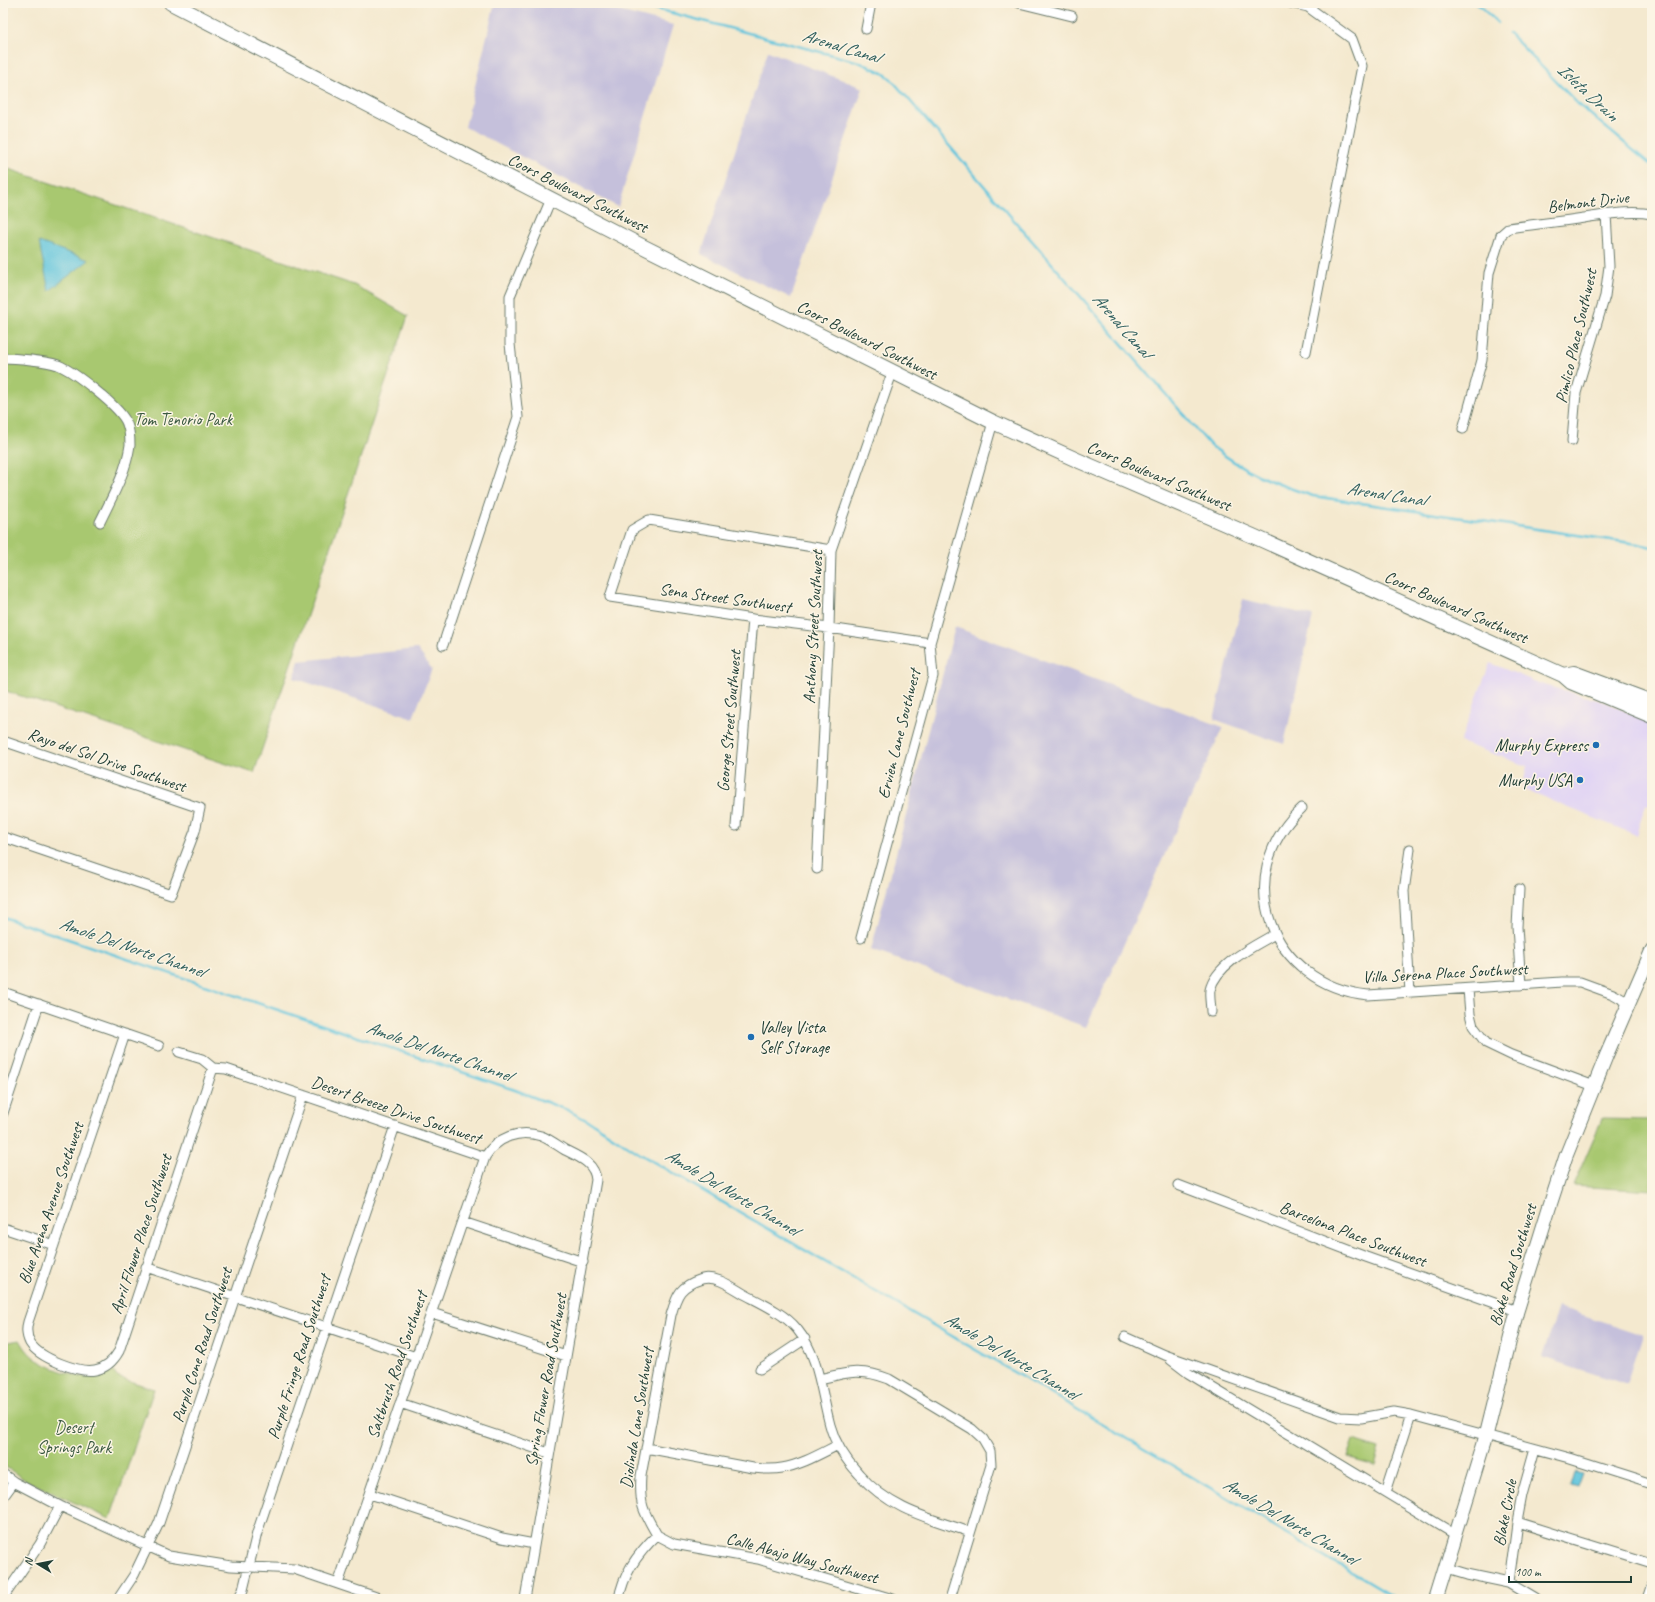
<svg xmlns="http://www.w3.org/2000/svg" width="1655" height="1602" font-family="Caveat,sans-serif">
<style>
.built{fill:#e1d4f4}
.industrial{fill:#c5c0db}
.green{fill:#a8c870;stroke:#648252}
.water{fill:#60c5dd;stroke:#408188}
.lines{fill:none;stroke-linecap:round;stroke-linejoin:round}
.stream{stroke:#60c5dd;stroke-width:2.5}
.minor-casing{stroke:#6a796a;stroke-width:11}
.secondary-casing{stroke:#6a796a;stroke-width:15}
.primary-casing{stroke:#6a796a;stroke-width:16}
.minor{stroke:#fff;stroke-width:9}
.secondary{stroke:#fff;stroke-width:13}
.primary{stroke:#fff;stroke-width:14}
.poi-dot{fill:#1f6fb2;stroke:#fcf5e5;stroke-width:1.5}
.labels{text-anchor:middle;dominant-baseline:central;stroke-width:3;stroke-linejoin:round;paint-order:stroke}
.street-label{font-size:17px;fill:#1f3d34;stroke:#fcf5e5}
.park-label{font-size:17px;fill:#3a5940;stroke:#fcf5e5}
.poi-label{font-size:17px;fill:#1f3d34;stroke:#fcf5e5;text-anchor:end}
.water-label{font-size:18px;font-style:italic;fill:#2f5f5e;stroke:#fcf5e5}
</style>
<rect width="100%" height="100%" fill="#fcf5e5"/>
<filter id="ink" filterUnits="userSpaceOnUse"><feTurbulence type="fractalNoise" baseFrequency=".025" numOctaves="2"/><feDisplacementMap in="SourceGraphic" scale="8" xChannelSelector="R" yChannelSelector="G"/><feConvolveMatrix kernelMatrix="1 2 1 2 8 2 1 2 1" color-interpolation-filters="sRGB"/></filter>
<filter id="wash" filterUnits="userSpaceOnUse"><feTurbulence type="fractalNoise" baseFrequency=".012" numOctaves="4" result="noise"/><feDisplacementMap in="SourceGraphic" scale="16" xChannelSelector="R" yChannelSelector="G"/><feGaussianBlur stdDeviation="0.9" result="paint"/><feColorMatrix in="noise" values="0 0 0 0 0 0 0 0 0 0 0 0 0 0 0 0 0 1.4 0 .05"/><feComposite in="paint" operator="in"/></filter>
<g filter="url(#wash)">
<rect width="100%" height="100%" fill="#f4e9cf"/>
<path class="built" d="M1490,663L1541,684L1608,703L1652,724V807L1646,804L1636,835L1522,789L1527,766L1460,742Z"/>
<path class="industrial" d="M495,3H588L673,25L618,207L465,127Z
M768,51L863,88L791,298L701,254Z
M1243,599L1313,616L1284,744L1214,719Z
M955,627L1223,727L1086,1027L871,950Z
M417,649L432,669L413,718L294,678L299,661Z
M1559,1307L1643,1335L1627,1385L1542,1357Z"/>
<path class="green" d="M3,167L354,285L408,316L254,773L3,690Z
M1602,1119L1652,1120V1191L1573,1186Z
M20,1340C25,1349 31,1357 41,1362C52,1369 79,1378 92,1377C99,1377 106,1374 113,1371L117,1377L154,1389L110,1519L25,1480L3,1465V1343Z
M1353,1440L1380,1448L1375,1465L1347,1457Z"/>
<path class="water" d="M39,242L89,260L49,291Z
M1574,1472L1582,1474L1577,1488L1570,1486Z"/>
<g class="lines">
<path class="stream" d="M634,3L859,62L883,73L891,79L1210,445C1245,472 1272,483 1313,496L1638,544L1652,547
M1477,3L1498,23
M1509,33L1578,104L1652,166
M3,917L515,1090L567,1110L594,1124L640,1154L1123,1436L1397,1599"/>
</g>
</g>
<g filter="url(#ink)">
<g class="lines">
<defs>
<path id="minor" d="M1019,3L1072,16
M1290,3L1308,7L1352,39L1362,66L1306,352
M866,29L871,3
M3,358C15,358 47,361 58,365C73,371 122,408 127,424C129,429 130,439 130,445C126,473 112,497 100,522
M1463,429L1482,360L1489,273L1501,235L1509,228C1534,224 1559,222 1584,218C1607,215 1629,210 1652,214
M1572,441L1576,393L1605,296L1609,266L1606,214
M831,550L649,520L632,530L610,597L753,619L829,628L930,643
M443,645L518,417L510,344V296L551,199
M3,741L200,808L195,831L171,894L3,837
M1302,808C1228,876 1271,985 1368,995L1562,982H1580L1613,994L1629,1003
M736,826L753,619
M1410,849L1404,891L1410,993
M817,869L829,628L831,550L892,373
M1519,889L1517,927L1521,985
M861,938L933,676L930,643L993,422
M1468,989L1470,1014L1473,1026L1486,1043L1511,1055L1594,1086
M3,992L159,1046
M1211,1012C1211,1005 1209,997 1210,990C1216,964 1254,946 1275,934
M125,1034L28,1322C26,1329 27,1337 30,1343C39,1358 79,1373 95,1370C106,1368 114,1360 119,1351L213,1068
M179,1052L202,1059L213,1068L226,1069L485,1157
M3,1113L39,1004
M1178,1185L1366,1257L1517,1311
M463,1222L583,1262
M3,1228L54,1245
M146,1267L416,1357
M432,1313L566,1356
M1125,1337L1165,1355L1340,1417L1361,1418L1394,1412L1411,1415L1570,1458L1652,1484
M1171,1360L1188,1373L1456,1535
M760,1369L805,1339
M820,1379C848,1372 861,1368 889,1379L972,1429L983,1439L990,1451L991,1465L950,1599
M400,1403L549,1453
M646,1448L753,1468C762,1469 772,1470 782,1468C801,1465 820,1454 838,1445
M3,1474L14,1482L60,1506L169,1556L231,1566L294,1569L382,1599
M1386,1492L1411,1415
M370,1494L502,1538L534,1544
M3,1497L14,1482
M1517,1522L1652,1564
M657,1535C643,1511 639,1504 641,1476L671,1315C677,1294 680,1286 702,1279C716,1275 732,1287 744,1294C761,1303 784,1313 797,1329C819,1356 821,1392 830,1425C835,1444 846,1460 859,1474C889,1509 928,1518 970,1532
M657,1535L674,1544L758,1559L893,1599
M1446,1568L1466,1574L1509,1583L1536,1599
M1509,1583L1517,1522L1522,1495L1535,1449
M338,1584L485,1157C497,1137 519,1129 541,1136C549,1139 557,1145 565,1150C579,1157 595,1163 596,1180L525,1599
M3,1598L40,1544L60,1506
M118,1599L134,1575L159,1523L303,1095
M238,1599L243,1590L257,1533L395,1126
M619,1599C623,1573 638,1553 657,1535
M1648,1599L1652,1587"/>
<path id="secondary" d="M1436,1599L1486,1436L1517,1311L1549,1208L1566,1156L1607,1054L1652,950"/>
<path id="primary" d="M171,3L638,244L993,422L1077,460L1253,536L1563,675L1571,682L1652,716
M1563,675L1574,673L1652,702"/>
</defs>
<use href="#minor" class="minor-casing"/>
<use href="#secondary" class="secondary-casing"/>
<use href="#primary" class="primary-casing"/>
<use href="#minor" class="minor"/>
<use href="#secondary" class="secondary"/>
<use href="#primary" class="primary"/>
</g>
</g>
<g class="poi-dot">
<circle cx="1596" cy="745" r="4"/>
<circle cx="1580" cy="780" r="4"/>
<circle cx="751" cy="1037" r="4"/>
</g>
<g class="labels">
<g class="street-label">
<text transform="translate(578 193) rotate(27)">Coors Boulevard Southwest</text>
<text transform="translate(1588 202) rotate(-7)">Belmont Drive</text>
<text transform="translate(1576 336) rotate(-77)">Pimlico Place Southwest</text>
<text transform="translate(867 340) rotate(27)">Coors Boulevard Southwest</text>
<text transform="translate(1159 476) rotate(23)">Coors Boulevard Southwest</text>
<text transform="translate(725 598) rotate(8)">Sena Street Southwest</text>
<text transform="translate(1456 607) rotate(24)">Coors Boulevard Southwest</text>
<text transform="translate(813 627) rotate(-87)">Anthony Street Southwest</text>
<text transform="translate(729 721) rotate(-85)">George Street Southwest</text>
<text transform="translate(899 734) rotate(-76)">Ervien Lane Southwest</text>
<text transform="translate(107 760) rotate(19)">Rayo del Sol Drive Southwest</text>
<text transform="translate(1445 973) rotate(-3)">Villa Serena Place Southwest</text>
<text transform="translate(396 1110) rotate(19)">Desert Breeze Drive Southwest</text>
<text transform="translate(51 1203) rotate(-71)">Blue Avena Avenue Southwest</text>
<text transform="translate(141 1234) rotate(-72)">April Flower Place Southwest</text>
<text transform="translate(1353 1234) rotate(21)">Barcelona Place Southwest</text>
<text transform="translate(1513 1265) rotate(-73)">Blake Road Southwest</text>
<text transform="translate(202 1345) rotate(-72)">Purple Cone Road Southwest</text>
<text transform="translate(299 1357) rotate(-72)">Purple Fringe Road Southwest</text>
<text transform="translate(397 1365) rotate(-71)">Saltbrush Road Southwest</text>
<text transform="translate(546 1380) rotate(-80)">Spring Flower Road Southwest</text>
<text transform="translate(637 1418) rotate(-81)">Diolinda Lane Southwest</text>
<text transform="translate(1505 1513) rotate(-79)">Blake Circle</text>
<text transform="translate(802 1558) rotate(15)">Calle Abajo Way Southwest</text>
</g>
<g class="park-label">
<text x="183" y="419">Tom Tenorio Park</text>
<text x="74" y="1427">Desert<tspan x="74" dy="20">Springs Park</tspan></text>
</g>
<g class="poi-label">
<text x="1588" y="745">Murphy Express</text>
<text x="1572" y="780">Murphy USA</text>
<text x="759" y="1027" text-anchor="start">Valley Vista<tspan x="759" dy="20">Self Storage</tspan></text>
</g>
<g class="water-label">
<text transform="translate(841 46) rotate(17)">Arenal Canal</text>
<text transform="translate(1588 92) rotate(43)">Isleta Drain</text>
<text transform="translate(1122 325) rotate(49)">Arenal Canal</text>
<text transform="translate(1386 494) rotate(9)">Arenal Canal</text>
<text transform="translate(132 947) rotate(19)">Amole Del Norte Channel</text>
<text transform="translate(439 1051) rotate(19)">Amole Del Norte Channel</text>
<text transform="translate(732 1192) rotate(31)">Amole Del Norte Channel</text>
<text transform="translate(1011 1356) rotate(31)">Amole Del Norte Channel</text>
<text transform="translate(1290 1521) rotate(31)">Amole Del Norte Channel</text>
</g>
</g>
<rect width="1655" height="1602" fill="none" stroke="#fcf5e5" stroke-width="16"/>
<g transform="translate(38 1564) rotate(280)" stroke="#fcf5e5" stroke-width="3" paint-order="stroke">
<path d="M0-3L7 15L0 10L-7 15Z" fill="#1f3d34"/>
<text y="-6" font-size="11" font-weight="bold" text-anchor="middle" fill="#1f3d34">N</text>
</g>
<path d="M1509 1576v6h122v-6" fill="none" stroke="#1f3d34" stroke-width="2"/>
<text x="1515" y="1576" font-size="12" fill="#1f3d34" stroke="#fcf5e5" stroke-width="3" paint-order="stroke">100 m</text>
</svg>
